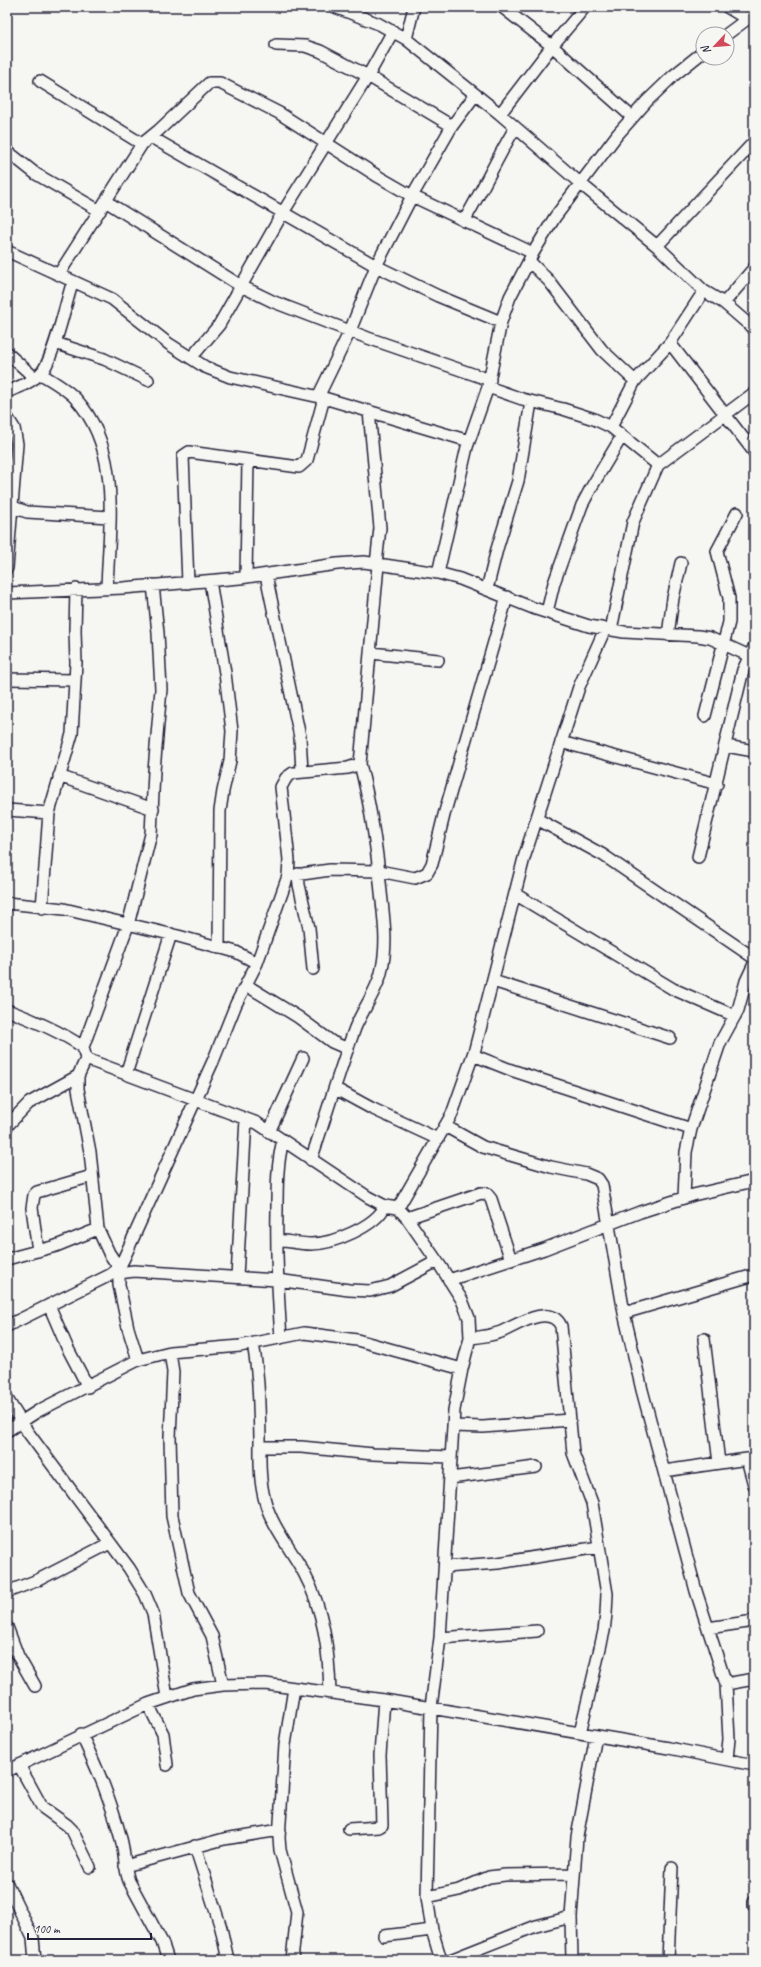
<svg xmlns="http://www.w3.org/2000/svg" width="761" height="1967" font-family="Caveat,sans-serif">
<style>
.lines{fill:none;stroke-linecap:round;stroke-linejoin:round}
.minor-casing{stroke:#22223b;stroke-width:14}
.minor{stroke:#f6f6f2;stroke-width:11}
</style>
<rect width="100%" height="100%" fill="#f6f6f2"/>
<filter id="ink" filterUnits="userSpaceOnUse"><feTurbulence type="fractalNoise" baseFrequency=".025" numOctaves="2"/><feDisplacementMap in="SourceGraphic" scale="8" xChannelSelector="R" yChannelSelector="G"/><feConvolveMatrix kernelMatrix="1 2 1 2 8 2 1 2 1" color-interpolation-filters="sRGB"/></filter>
<g filter="url(#ink)">
<g class="lines">
<defs>
<path id="minor" d="M335,7L379,24L406,39L500,114L581,184L657,246L704,291L724,303L754,329
M502,7L552,46L632,117
M727,7L747,19
M727,34L754,14
M406,39L414,7
M276,45L305,46L320,51L368,76L452,126
M40,81L142,144
M500,114L552,46L585,7
M151,137L376,266L438,296L501,322
M7,151L36,174L100,211
M107,202L241,286L274,302L368,338L490,380
M464,221C482,191 497,158 515,128
M657,246L754,142
M7,251L112,299L169,344L205,367L230,377L324,398L469,441
M529,261L549,281L602,350L635,381
M59,274L142,144L158,131L209,83H220L279,113L379,177L412,196L533,253
M724,303L754,268
M55,343L104,359L148,380
M670,343L754,452
M7,353L35,378
M191,358L219,325L282,214L368,76L393,31
M41,374C52,381 67,389 76,399C122,450 109,525 107,588
M488,387L522,399L563,409L594,419L611,427L658,465
M7,392C19,387 30,383 40,374C53,363 66,301 73,281
M318,397L350,331L376,266L412,196L452,126L475,95
M369,411L380,528L376,564
M7,417L14,428L17,444L7,568
M611,427L635,381L670,343L704,291
M7,505L27,512L109,517
M438,573L467,447L488,387L501,322L510,297L533,253L555,217L617,135L647,101L673,76L703,52
M266,575L300,737L302,771
M246,577L248,460
M210,581L225,673L232,731L230,761L223,791L220,811L219,948
M188,583L183,456L189,452L299,467L307,460L324,398
M487,589L497,549L518,481L531,402
M7,593L123,588L240,578L337,564L364,562L438,573L460,579L533,608L589,626L624,632L698,636L710,638L754,658
M547,612L554,583L582,505L591,488L622,436
M611,630L633,522L658,465L754,393
M668,635L673,598L681,563
M371,653L438,660
M7,679L75,680
M705,716L729,622V598L717,551L737,513
M561,742L717,784
M726,746L754,751
M59,776L153,809
M7,810L49,813
M537,819L603,855L754,958
M698,857L743,670L754,647
M298,874L299,885L309,928L313,969
M288,876L330,870L379,871L415,878L427,873L432,864L444,815L507,597
M515,894L673,989L735,1016
M7,903L64,909L178,936L236,952L257,963
M42,908L49,813L72,734L76,663L75,631L76,589
M493,981L670,1038
M246,985L298,1017L332,1042L348,1049
M7,1010C33,1020 60,1031 83,1047L86,1059L257,1123L368,1197L385,1206L398,1208L407,1218L441,1267L462,1300L469,1318L470,1338L462,1369L454,1410L440,1638L431,1707L427,1897L432,1930L441,1960
M83,1047L128,925L151,834L154,771L161,689L158,633L153,585
M473,1055L511,1070L691,1129
M86,1059L78,1076V1089L90,1152L98,1229L109,1253L119,1268V1285L128,1328L138,1360
M126,1074L171,934
M336,1089L371,1108L438,1139
M7,1126L29,1103L78,1076
M445,1126L483,1147L551,1167L586,1174L598,1179L602,1185L624,1313L642,1390L696,1591L726,1684L729,1739L727,1759
M269,1132L303,1058
M311,1160C326,1116 339,1071 355,1028C362,1011 377,990 381,973C388,945 384,921 381,892C377,849 371,807 360,764
M684,1198L686,1152L691,1129L720,1043L738,1010L746,981L754,964
M398,1208L452,1114L475,1049L524,858L579,687L605,629
M407,1218L481,1193L487,1194L491,1199L511,1260
M277,1240C288,1241 300,1244 311,1244C333,1244 376,1226 385,1206
M38,1251L32,1208L34,1195L37,1192L92,1176
M7,1259L56,1246L98,1229
M119,1273L134,1271L277,1280L349,1290L370,1291L390,1286L437,1261
M237,1277L246,1119
M449,1280L544,1249L640,1212L693,1195L754,1181
M49,1305L67,1347L88,1387
M624,1313L754,1275
M7,1326L110,1275L119,1268L124,1258L214,1059L236,1004L257,963L288,876L289,860L281,787L286,778L293,773L348,768L360,764L378,565
M281,1338C278,1295 276,1253 277,1210C277,1186 277,1164 283,1140
M470,1338C481,1337 490,1336 501,1332C517,1325 550,1303 561,1326L573,1453L592,1503L607,1594L606,1614L604,1631L580,1733
M704,1339L719,1463
M253,1344C259,1375 259,1406 260,1437C260,1459 259,1480 265,1501C272,1527 291,1549 304,1573C324,1610 329,1652 330,1693
M170,1352L173,1372L170,1437L172,1516L189,1593L212,1636L223,1685
M7,1399L27,1431L129,1568L145,1594L153,1613L167,1697
M453,1426L483,1427L569,1420
M7,1431L38,1411L138,1360L170,1352L240,1346L304,1333L357,1340L462,1369
M260,1447H301L373,1454L450,1457
M747,1459L754,1485
M664,1471L754,1458
M450,1478L536,1467
M445,1567L498,1563L599,1547
M7,1592L38,1580L110,1543
M7,1627L18,1656L35,1686
M708,1628L754,1621
M440,1638L537,1631
M726,1684L754,1679
M148,1704L163,1734L167,1765
M81,1734C98,1770 111,1800 121,1839C125,1853 124,1867 129,1881L162,1942L168,1960
M19,1765L42,1807L67,1825L72,1830L90,1867
M7,1771L148,1704L193,1689L223,1685L265,1684L384,1700L669,1748L754,1765
M349,1829L379,1827L382,1825L380,1755L384,1700
M195,1846L221,1928L228,1960
M125,1866L224,1839L280,1830
M7,1884L33,1938L35,1960
M427,1897L459,1890L489,1877L505,1875L574,1874
M754,1906V1901
M384,1936L432,1930
M292,1960L297,1912L280,1850L279,1838L285,1745L294,1688
M450,1960L536,1926L571,1917
M572,1960L571,1917L577,1837L596,1736
M668,1960L672,1868"/>
</defs>
<use href="#minor" class="minor-casing"/>
<use href="#minor" class="minor"/>
</g>
</g>
<rect width="761" height="1967" fill="none" stroke="#f6f6f2" stroke-width="24"/>
<rect x="12" y="12" width="737" height="1943" fill="none" stroke="#22223b" stroke-width="1.5" filter="url(#ink)"/>
<g transform="translate(715 46) rotate(244)"><circle r="19" fill="#f6f6f2" stroke="#a1a1a9"/>
<path d="M0-3L7 15L0 10L-7 15Z" fill="#d1495b"/>
<text y="-6" font-size="11" font-weight="bold" text-anchor="middle" fill="#22223b">N</text>
</g>
<path d="M28 1933v6h123v-6" fill="none" stroke="#22223b" stroke-width="2"/>
<text x="34" y="1933" font-size="12" fill="#22223b" stroke="#f6f6f2" stroke-width="3" paint-order="stroke">100 m</text>
</svg>
